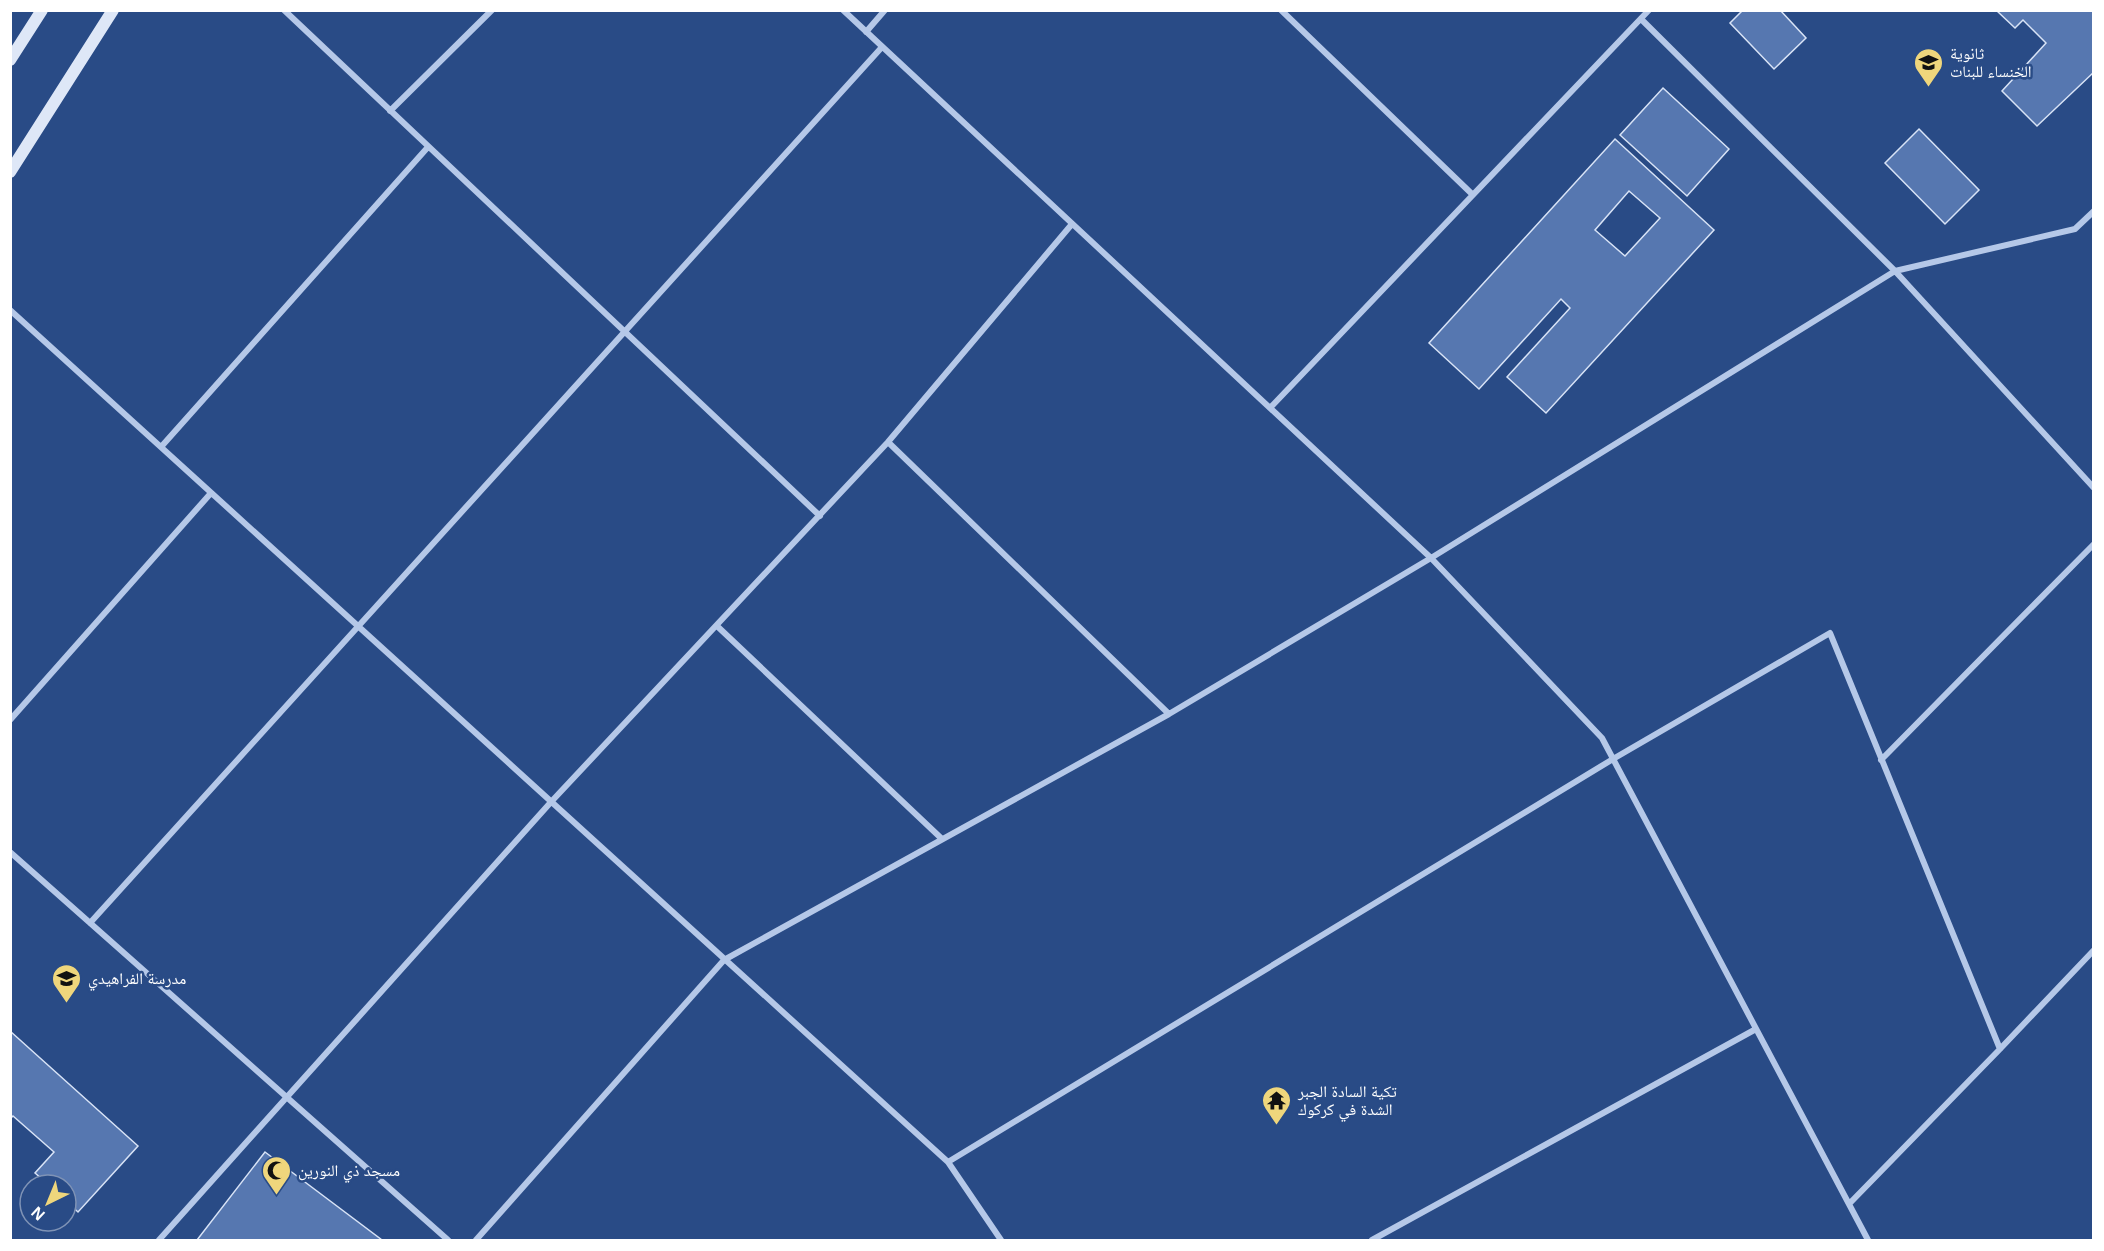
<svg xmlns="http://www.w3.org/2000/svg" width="2104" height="1251" font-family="Helvetica,'Noto Naskh Arabic',sans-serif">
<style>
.building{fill:#5677b0;stroke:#d8e3f6;stroke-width:1.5;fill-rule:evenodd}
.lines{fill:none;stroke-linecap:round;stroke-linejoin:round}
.minor{stroke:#b5c8e8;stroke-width:6}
.secondary{stroke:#dee7f7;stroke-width:12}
.labels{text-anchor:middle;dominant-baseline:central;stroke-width:5;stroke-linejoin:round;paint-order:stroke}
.poi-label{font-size:16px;fill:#fff;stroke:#294b86;text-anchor:start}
</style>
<rect width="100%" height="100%" fill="#294b86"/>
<path class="building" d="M1743,10H1780L1806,38L1774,69L1730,23Z
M1996,10H2094V72L2037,126L2002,91L2046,43L2023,20L2015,28Z
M1663,88L1729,149L1687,196L1620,135Z
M1919,129L1979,190L1945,224L1885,163Z
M1615,139L1714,230L1546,413L1507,377L1570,308L1561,299L1479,389L1429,343ZM1629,191L1660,218L1625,256L1595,230Z
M10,1031L138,1146L78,1212L66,1201V1185H49L35,1173L54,1152L13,1116L10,1119Z
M265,1152L382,1240H197Z"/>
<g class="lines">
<path class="minor" d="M284,10L820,516
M843,10L1431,558L1602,738L1868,1240
M1281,10L1473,195
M1641,19L1895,271L2094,488
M866,32L885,10
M390,111L492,10
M10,310L948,1162L1001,1240
M1270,408L1649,10
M888,442L1169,714
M161,447L428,147
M717,626L942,839
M10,720L211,493
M1881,760L2094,544
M10,852L448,1240
M90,923L882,47
M948,1162L1613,759L1830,633L2000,1049
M1849,1204L2000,1049L2094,950
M159,1240L551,802L888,442L1072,224
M476,1240L724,960L1169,714L1431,558L1895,271L2075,229L2094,211
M1372,1240L1756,1029"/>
<path class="secondary" d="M10,60L42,10
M10,172L113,10"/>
</g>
<defs>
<symbol id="school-pin" viewBox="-11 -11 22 30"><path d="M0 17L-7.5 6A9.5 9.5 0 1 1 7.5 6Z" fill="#efd67c" stroke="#294b86"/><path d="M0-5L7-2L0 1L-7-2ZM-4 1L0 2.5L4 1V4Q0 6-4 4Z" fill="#111"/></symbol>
<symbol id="temple-pin" viewBox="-11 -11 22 30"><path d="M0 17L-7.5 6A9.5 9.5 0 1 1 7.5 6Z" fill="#efd67c" stroke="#294b86"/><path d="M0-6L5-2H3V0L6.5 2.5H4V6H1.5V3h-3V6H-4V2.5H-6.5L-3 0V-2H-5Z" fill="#111"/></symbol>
<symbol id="mosque-pin" viewBox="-11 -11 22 30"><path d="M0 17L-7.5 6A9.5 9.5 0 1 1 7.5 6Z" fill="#efd67c" stroke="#294b86"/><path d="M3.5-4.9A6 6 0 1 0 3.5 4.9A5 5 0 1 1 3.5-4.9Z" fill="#111"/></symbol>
</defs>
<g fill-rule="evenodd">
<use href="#school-pin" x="1912" y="46" width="33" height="45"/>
<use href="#school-pin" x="50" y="962" width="33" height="45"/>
<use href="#temple-pin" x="1260" y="1084" width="33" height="45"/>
<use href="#mosque-pin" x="260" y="1154" width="33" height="45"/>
</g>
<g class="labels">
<g class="poi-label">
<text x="1950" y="53">ثانوية<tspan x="1950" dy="18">الخنساء للبنات</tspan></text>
<text x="88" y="978">مدرسة الفراهيدي</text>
<text x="1298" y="1091">تكية السادة الجبر<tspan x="1298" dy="18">الشدة في كركوك</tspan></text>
<text x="298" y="1170">مسجد ذي النورين</text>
</g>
</g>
<rect width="2104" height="1251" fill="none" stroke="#ffffff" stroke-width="24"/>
<g transform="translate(48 1203) rotate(223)"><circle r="28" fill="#294b86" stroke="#7f93b6" stroke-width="1.5"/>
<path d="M0-4.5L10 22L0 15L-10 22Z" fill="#efd67c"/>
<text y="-9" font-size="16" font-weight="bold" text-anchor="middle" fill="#ffffff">N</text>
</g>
</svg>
